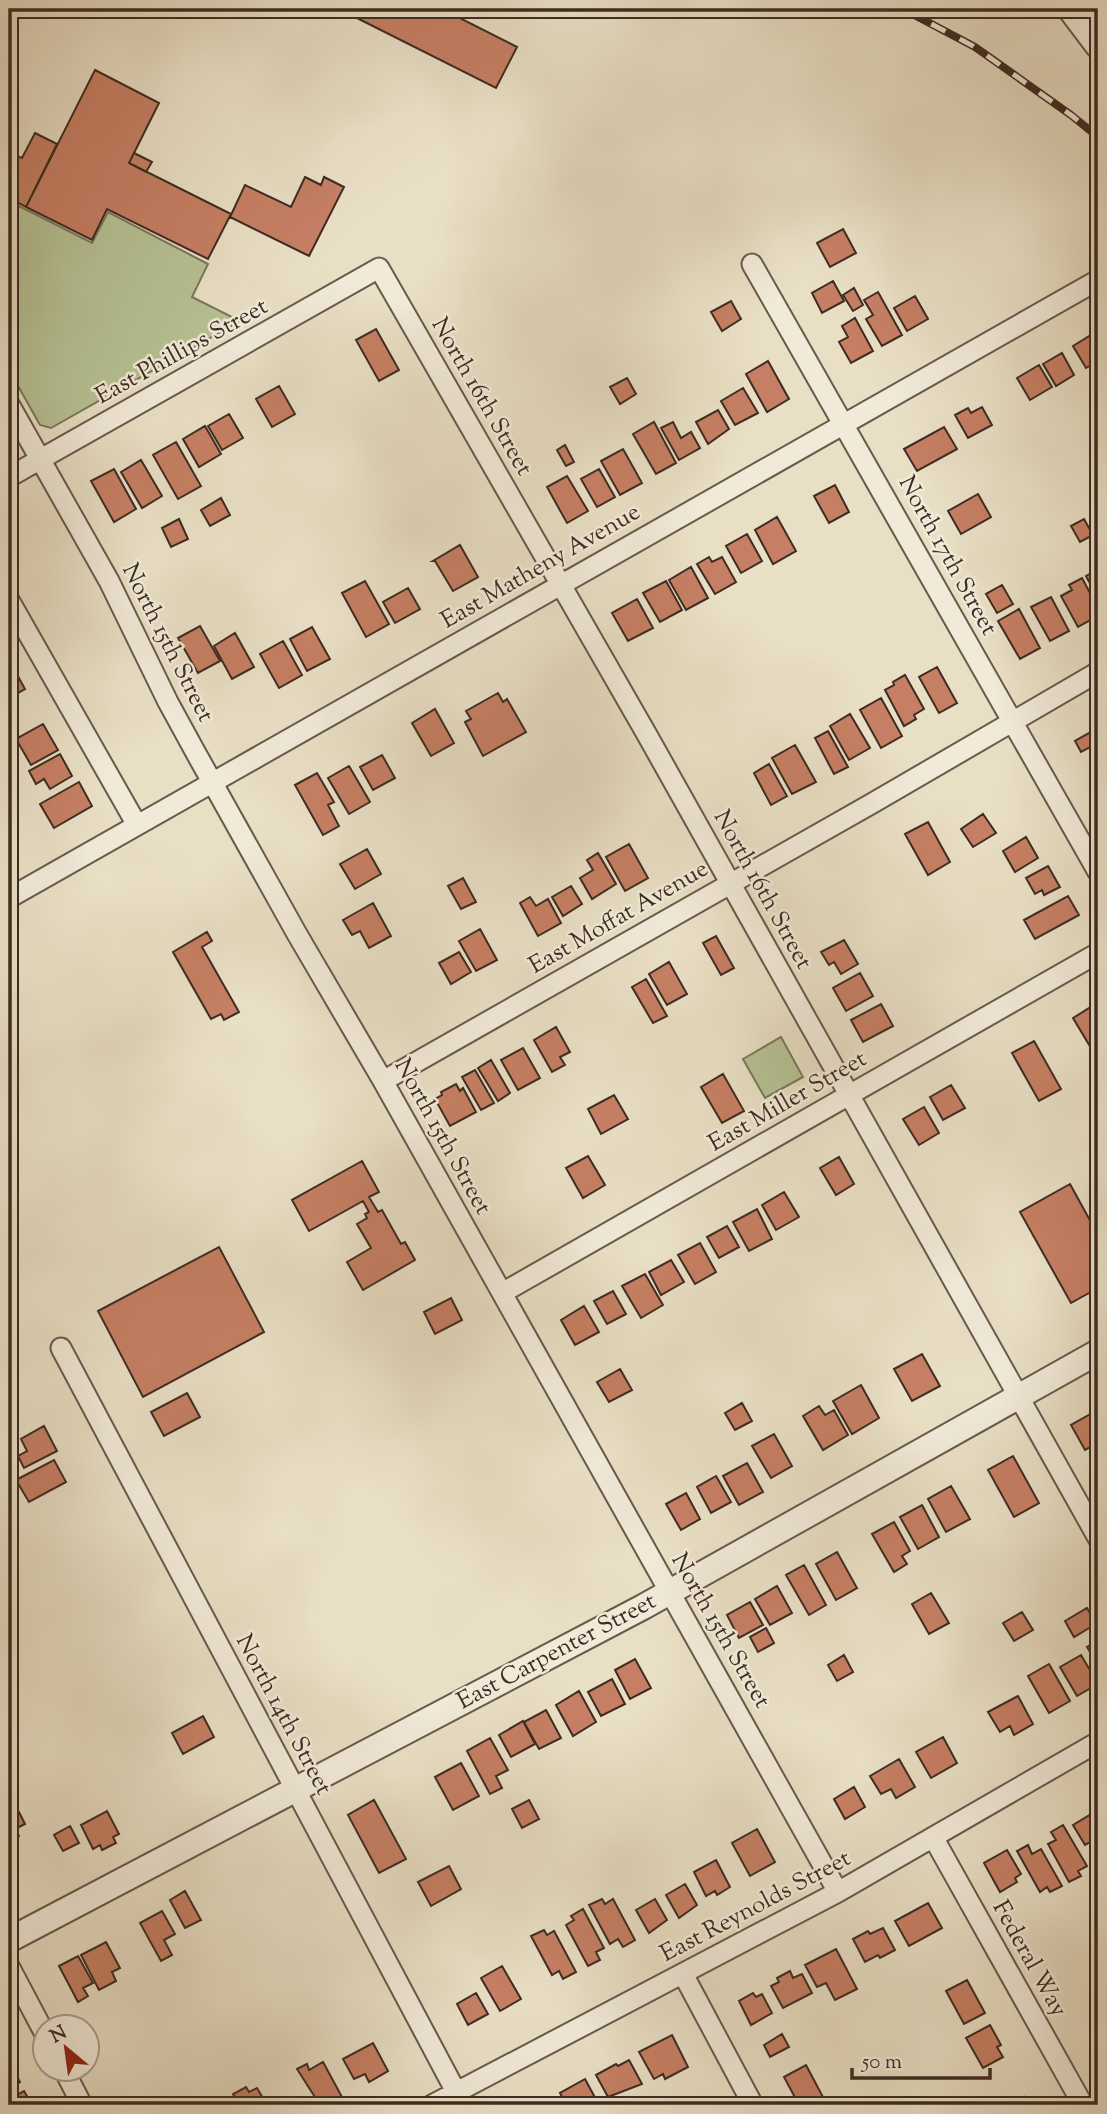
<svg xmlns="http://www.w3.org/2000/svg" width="1107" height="2114" font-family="'Sorts Mill Goudy',serif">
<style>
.green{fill:#b6c295;stroke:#7a775c;stroke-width:2}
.building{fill:#c67f64;stroke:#3d2c22;stroke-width:2}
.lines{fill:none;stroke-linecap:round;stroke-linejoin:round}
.minor-casing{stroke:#68594b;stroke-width:23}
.tertiary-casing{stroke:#68594b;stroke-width:28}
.minor{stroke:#f1ead9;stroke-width:19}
.tertiary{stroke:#f1ead9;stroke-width:24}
.rail-casing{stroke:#3d2c22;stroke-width:8}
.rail{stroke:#f1ead9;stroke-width:5;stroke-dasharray:16;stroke-linecap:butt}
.labels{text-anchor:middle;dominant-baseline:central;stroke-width:5;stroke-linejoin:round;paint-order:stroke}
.street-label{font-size:24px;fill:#3d2c22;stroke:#f1ead9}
</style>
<rect width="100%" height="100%" fill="#e9dfc5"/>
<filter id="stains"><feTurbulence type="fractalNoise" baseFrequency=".00286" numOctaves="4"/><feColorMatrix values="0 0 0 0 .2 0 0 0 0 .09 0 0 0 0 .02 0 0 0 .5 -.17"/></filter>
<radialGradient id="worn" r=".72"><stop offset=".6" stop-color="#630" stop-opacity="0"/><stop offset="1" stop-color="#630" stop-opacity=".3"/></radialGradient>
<path class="green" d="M9,201L92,243L108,212L208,264L192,297L240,321L51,428L40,425L9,370Z
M781,1037L803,1077L765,1098L743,1059Z"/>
<path class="building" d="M339,9H442L517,47L496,88Z
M95,70L159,103L129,163L231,214L208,259L107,209L92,240L26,207Z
M35,133L57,144L26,207L9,198V153L22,158Z
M134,153L152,162L146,172L129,163Z
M305,177L321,185L324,177L344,187L309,256L230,217L245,185L291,207Z
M843,229L856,253L830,267L817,243Z
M833,281L844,301L822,313L812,293Z
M854,288L863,305L853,311L843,295Z
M878,292L902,335L882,346L866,319L873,315L864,300Z
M915,296L928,319L907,331L894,308Z
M731,301L741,319L722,331L711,312Z
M855,318L873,351L851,363L839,342L848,337L842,326Z
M376,329L399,370L379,381L356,340Z
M1091,335L1098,347V361L1086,368L1073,346Z
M1062,353L1074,375L1056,386L1043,364Z
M768,361L789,399L767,412L746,374Z
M1039,365L1052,387L1030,400L1017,378Z
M627,378L636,394L620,404L610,387Z
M279,386L295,414L272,427L256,399Z
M743,388L758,413L735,425L721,401Z
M982,407L992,425L968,438L955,415L968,408L971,413Z
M718,410L729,429L708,444L696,422Z
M229,414L243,438L222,450L208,426Z
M654,422L676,463L656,474L633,434Z
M673,422L681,438L691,432L700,448L679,460L661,428Z
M205,426L221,454L199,467L183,439Z
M944,427L957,449L917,471L904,449Z
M176,442L201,486L178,499L153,455Z
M565,445L574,462L566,466L557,450Z
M623,449L642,483L620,495L601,461Z
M141,460L162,496L142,508L121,472Z
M114,469L136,509L114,522L91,481Z
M599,469L615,497L597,507L581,479Z
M567,476L588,511L567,523L547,487Z
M835,485L849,512L829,523L814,496Z
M978,494L991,517L961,534L948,511Z
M221,498L230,515L210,526L201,510Z
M777,517L796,551L773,564L755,530Z
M179,519L188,539L171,547L162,528Z
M1084,519L1093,535L1080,542L1071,526Z
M747,534L762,561L741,573L726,546Z
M460,545L478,577L453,591L435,561H433Z
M709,557L712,562L722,557L736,582L715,594L697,564Z
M691,567L708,598L686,610L669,580Z
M1098,569V598L1086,576Z
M1082,578L1098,608V616L1078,627L1061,596L1072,590L1069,585Z
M365,581L389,624L366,637L342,593Z
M666,581L682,610L660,622L643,593Z
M1002,585L1013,604L997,613L986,594Z
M408,588L420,609L395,623L383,602Z
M1051,597L1069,631L1050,641L1031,607Z
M637,599L653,628L628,641L612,613Z
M1019,609L1040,648L1020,659L998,621Z
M200,626L220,661L198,673L178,638Z
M312,627L330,659L307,671L290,639Z
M235,633L254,667L232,679L214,646Z
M283,641L302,675L279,688L260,654Z
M13,667L25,689L9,698V669Z
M937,667L957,703L939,713L919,677Z
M905,675L924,709L914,715L916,719L904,726L885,690L894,685L893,682Z
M498,693L503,702L507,699L526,732L483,756L465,722L471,719L466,711Z
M881,698L902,736L881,748L860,710Z
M435,709L454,743L431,756L412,723Z
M850,714L870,748L849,760L830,726Z
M43,724L58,750L31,765L16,739Z
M1098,728V743L1081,752L1075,741Z
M828,731L848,767L834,774L815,738Z
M795,745L816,782L792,794L772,758Z
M60,754L72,776L50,789L44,779L36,784L29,771Z
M382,755L395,778L373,790L360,767Z
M769,764L787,796L771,805L754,773Z
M349,766L370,802L349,814L328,778Z
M317,773L334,802L328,805L339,826L323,835L295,785Z
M79,782L92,806L54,828L40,804Z
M983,814L996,833L973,847L961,829Z
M928,822L950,862L928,875L905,834Z
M1026,837L1038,858L1015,872L1003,851Z
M629,844L648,878L625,891L606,857Z
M367,849L381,874L355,889L340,864Z
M598,853L616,884L592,899L580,878L593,870L587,860Z
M1048,866L1060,887L1044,895L1042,890L1035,894L1026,878Z
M463,878L476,902L461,909L448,886Z
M571,886L582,904L563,916L552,897Z
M1068,896L1079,915L1035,939L1024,920Z
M530,897L536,906L548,899L561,923L538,936L520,903Z
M373,903L391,936L369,948L360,931L352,935L343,920Z
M480,929L497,960L476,971L459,941Z
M207,932L212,941L202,947L239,1012L224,1020L221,1014L211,1019L173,952Z
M716,936L734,968L721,975L703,943Z
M844,940L858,964L841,974L834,962L829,965L821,952Z
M459,952L471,972L451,984L439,963Z
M669,962L687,994L667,1005L649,974Z
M860,973L873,996L846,1011L833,988Z
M646,979L667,1016L653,1023L632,987Z
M881,1004L893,1026L863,1042L851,1020Z
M1094,1005L1098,1012V1050L1094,1053L1073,1018Z
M556,1027L570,1052L560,1057L565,1065L552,1072L534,1040Z
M1034,1041L1061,1089L1039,1101L1012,1053Z
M523,1048L540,1078L518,1090L501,1060Z
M491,1060L510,1093L498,1101L478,1068Z
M475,1070L494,1103L481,1110L462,1077Z
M723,1074L744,1111L722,1123L701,1087Z
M456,1084L460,1091L463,1088L476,1112L450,1126L435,1099L442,1095L441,1092Z
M951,1085L965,1108L943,1120L930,1097Z
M614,1095L628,1119L601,1134L588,1109Z
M924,1107L939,1133L919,1145L903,1119Z
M588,1156L605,1185L583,1198L566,1168Z
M839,1157L854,1184L836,1195L820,1168Z
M362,1161L379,1192L369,1197L378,1212L382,1210L401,1244L405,1242L415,1260L363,1290L347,1262L371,1248L357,1224L367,1218L365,1214L369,1212L363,1201L309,1231L292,1200Z
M1070,1184L1098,1235V1288L1071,1303L1020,1212Z
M784,1192L799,1217L776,1230L762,1205Z
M757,1209L772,1239L749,1251L733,1222Z
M727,1226L739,1247L719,1258L707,1237Z
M700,1243L716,1272L695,1284L678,1255Z
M219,1247L264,1332L143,1397L98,1311Z
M671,1260L684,1282L661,1295L649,1272Z
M645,1274L663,1305L641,1318L622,1286Z
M613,1291L626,1314L607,1324L594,1301Z
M451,1298L462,1320L435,1334L424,1312Z
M584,1306L599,1332L575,1345L561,1320Z
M922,1354L940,1386L912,1401L894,1369Z
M620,1369L632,1390L609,1402L597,1382Z
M861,1385L879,1418L852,1434L833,1401Z
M187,1393L200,1417L164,1436L151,1412Z
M742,1403L752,1421L735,1430L725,1413Z
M819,1406L825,1415L834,1410L848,1435L823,1450L803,1416Z
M1094,1412L1098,1419V1443L1085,1450L1071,1425Z
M44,1426L57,1451L24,1468L18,1456L27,1451L21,1439Z
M774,1434L792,1466L771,1478L752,1446Z
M1013,1456L1039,1503L1014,1517L988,1470Z
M54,1460L66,1482L29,1502L16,1480Z
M747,1463L763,1492L739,1505L723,1476Z
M716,1476L731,1502L711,1513L697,1487Z
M951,1486L970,1519L946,1532L928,1499Z
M686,1493L700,1519L681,1530L666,1504Z
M922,1505L939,1537L918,1549L900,1517Z
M894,1522L910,1551L902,1556L907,1564L894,1572L872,1534Z
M837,1552L857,1588L836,1600L816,1564Z
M804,1565L826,1605L809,1615L786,1575Z
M777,1586L792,1613L770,1625L755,1599Z
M931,1593L949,1623L929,1634L912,1604Z
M750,1602L763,1625L739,1638L727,1615Z
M1087,1608L1096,1624L1074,1637L1065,1621Z
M1022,1612L1033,1630L1014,1641L1003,1623Z
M766,1628L774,1643L758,1652L750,1637Z
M1098,1641V1666L1087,1647Z
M844,1655L853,1672L837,1681L828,1665Z
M1081,1655L1098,1684L1077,1696L1060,1667Z
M635,1659L651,1688L630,1699L615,1670Z
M1049,1664L1070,1701L1049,1713L1028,1676Z
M612,1679L625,1704L601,1716L588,1692Z
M579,1691L596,1722L573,1736L556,1705Z
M1018,1696L1033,1724L1014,1735L1010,1726L1000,1732L988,1712Z
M546,1710L561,1738L539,1749L524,1722Z
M203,1716L214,1737L183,1754L172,1733Z
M523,1721L535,1744L511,1757L499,1735Z
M943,1737L957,1763L931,1778L916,1752Z
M490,1738L508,1770L496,1776L502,1788L490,1794L467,1751Z
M899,1759L915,1787L896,1798L891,1789L881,1794L870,1776Z
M461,1763L479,1796L453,1810L435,1777Z
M854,1787L865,1807L845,1819L834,1799Z
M374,1800L406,1859L379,1873L348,1815Z
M529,1800L539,1819L522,1828L512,1809Z
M107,1811L119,1834L113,1837L116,1843L102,1850L100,1845L93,1849L81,1825Z
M19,1812L25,1824L15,1829L19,1836L9,1842V1817Z
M1093,1813L1098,1822V1838L1085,1845L1073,1825Z
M1063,1825L1087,1866L1078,1871L1081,1876L1069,1882L1048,1844L1056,1840L1051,1832Z
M70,1826L79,1843L63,1851L54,1835Z
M757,1829L775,1862L750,1876L732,1843Z
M1028,1845L1032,1854L1041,1849L1062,1886L1050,1892L1047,1887L1040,1892L1017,1851Z
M1007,1850L1021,1874L1015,1878L1017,1882L1000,1892L984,1863Z
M716,1860L730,1887L717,1895L715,1891L706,1896L694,1872Z
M449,1866L461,1889L431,1906L418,1882Z
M685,1884L697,1905L679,1918L666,1895Z
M185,1891L201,1920L185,1928L170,1900Z
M602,1899L605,1904L613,1899L635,1940L623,1947L618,1939L610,1944L589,1905Z
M655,1899L667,1920L649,1933L636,1910Z
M928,1903L942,1928L909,1946L895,1921Z
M583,1909L604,1948L596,1952L600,1960L588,1966L566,1925L574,1920L571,1916Z
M162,1911L175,1934L164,1940L172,1955L161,1961L140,1923Z
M883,1928L895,1950L880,1958L878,1955L865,1962L853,1939L868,1931L870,1934Z
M544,1930L547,1935L554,1931L576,1972L563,1979L559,1971L552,1975L531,1936Z
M106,1942L120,1968L112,1972L116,1981L99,1990L81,1955Z
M836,1949L857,1989L835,2000L826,1983L817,1987L805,1965Z
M78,1956L93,1983L83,1988L88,1996L78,2002L59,1966Z
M502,1966L521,1999L500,2011L481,1978Z
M790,1971L793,1978L802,1974L812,1993L783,2008L771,1986L779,1982L777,1978Z
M967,1980L985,2013L964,2024L946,1991Z
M476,1993L488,2014L468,2025L457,2004Z
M753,1993L756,1997L762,1994L772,2013L751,2025L739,2001Z
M990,2025L1001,2045L997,2047L1003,2057L983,2068L966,2038Z
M782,2034L789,2047L770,2057L764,2045Z
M672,2035L688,2067L665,2079L663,2074L654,2079L639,2052Z
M373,2043L388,2071L369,2082L365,2074L354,2079L343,2059Z
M629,2060L642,2084L608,2097L596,2075L616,2064L618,2066Z
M9,2062L20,2082L9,2088Z
M323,2062L342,2097L326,2105H320L297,2069L307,2064L309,2070Z
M806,2065L824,2099L812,2105H799L784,2077Z
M585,2079L599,2105H566L560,2093Z
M246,2087L249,2092L257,2088L267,2105H240L233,2094Z
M24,2091L32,2105H9V2099Z
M1024,2097L1027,2104L1038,2098L1042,2105H1014L1013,2103Z"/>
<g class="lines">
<defs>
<path id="minor" d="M752,264L1098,872
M9,404L109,581L168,702L197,755L297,934L383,1081L838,1892
M9,477L379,268L646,733L1098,1538
M9,600L137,825
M9,898L1098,280
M383,1081L871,804L1098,672
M502,1293L1098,953
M61,1348L463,2105
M933,1837L1083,2105
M9,1966L46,2036
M683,1974L753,2105
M63,2068L82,2105
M432,2105L838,1892L1098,1742"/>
<path id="tertiary" d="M1070,9L1098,46
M9,1940L643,1607L1098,1352"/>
</defs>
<use href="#minor" class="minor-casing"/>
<use href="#tertiary" class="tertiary-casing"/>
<use href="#minor" class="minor"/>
<use href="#tertiary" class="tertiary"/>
<defs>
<path id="rail" d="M903,9L975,47L1071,115L1098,137"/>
</defs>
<use href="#rail" class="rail-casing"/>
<use href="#rail" class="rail"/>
</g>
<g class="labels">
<g class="street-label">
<text transform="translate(182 352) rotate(-29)">East Phillips Street</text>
<text transform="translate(481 397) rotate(60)">North 16th Street</text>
<text transform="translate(947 556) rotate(61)">North 17th Street</text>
<text transform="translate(541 567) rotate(-30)">East Matheny Avenue</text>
<text transform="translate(167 643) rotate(63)">North 15th Street</text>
<text transform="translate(762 890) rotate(61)">North 16th Street</text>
<text transform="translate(619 918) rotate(-30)">East Moffat Avenue</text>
<text transform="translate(788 1102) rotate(-30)">East Miller Street</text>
<text transform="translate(442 1137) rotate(61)">North 15th Street</text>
<text transform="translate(720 1631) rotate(60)">North 15th Street</text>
<text transform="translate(557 1652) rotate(-28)">East Carpenter Street</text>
<text transform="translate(283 1715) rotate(62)">North 14th Street</text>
<text transform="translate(756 1907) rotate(-28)">East Reynolds Street</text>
<text transform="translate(1029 1959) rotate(61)">Federal Way</text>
</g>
</g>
<rect width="1107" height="2114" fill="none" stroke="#e9dfc5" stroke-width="35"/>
<rect x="10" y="10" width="1086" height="2093" fill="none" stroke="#3d2c22" stroke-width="3.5"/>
<rect x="18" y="18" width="1072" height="2079" fill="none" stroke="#3d2c22" stroke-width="2"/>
<g transform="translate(66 2048) rotate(331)"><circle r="33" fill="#f1ead9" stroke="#a99e90" stroke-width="2"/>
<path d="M0-5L12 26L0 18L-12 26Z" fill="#8f2418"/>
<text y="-10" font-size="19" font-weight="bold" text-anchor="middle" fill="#3d2c22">N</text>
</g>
<path d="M852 2068v10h138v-10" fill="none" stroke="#3d2c22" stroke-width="3.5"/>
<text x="862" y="2068" font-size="21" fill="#3d2c22" stroke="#f1ead9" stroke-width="5" paint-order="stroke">50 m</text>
<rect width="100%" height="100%" filter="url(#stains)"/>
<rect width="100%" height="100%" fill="url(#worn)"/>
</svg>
